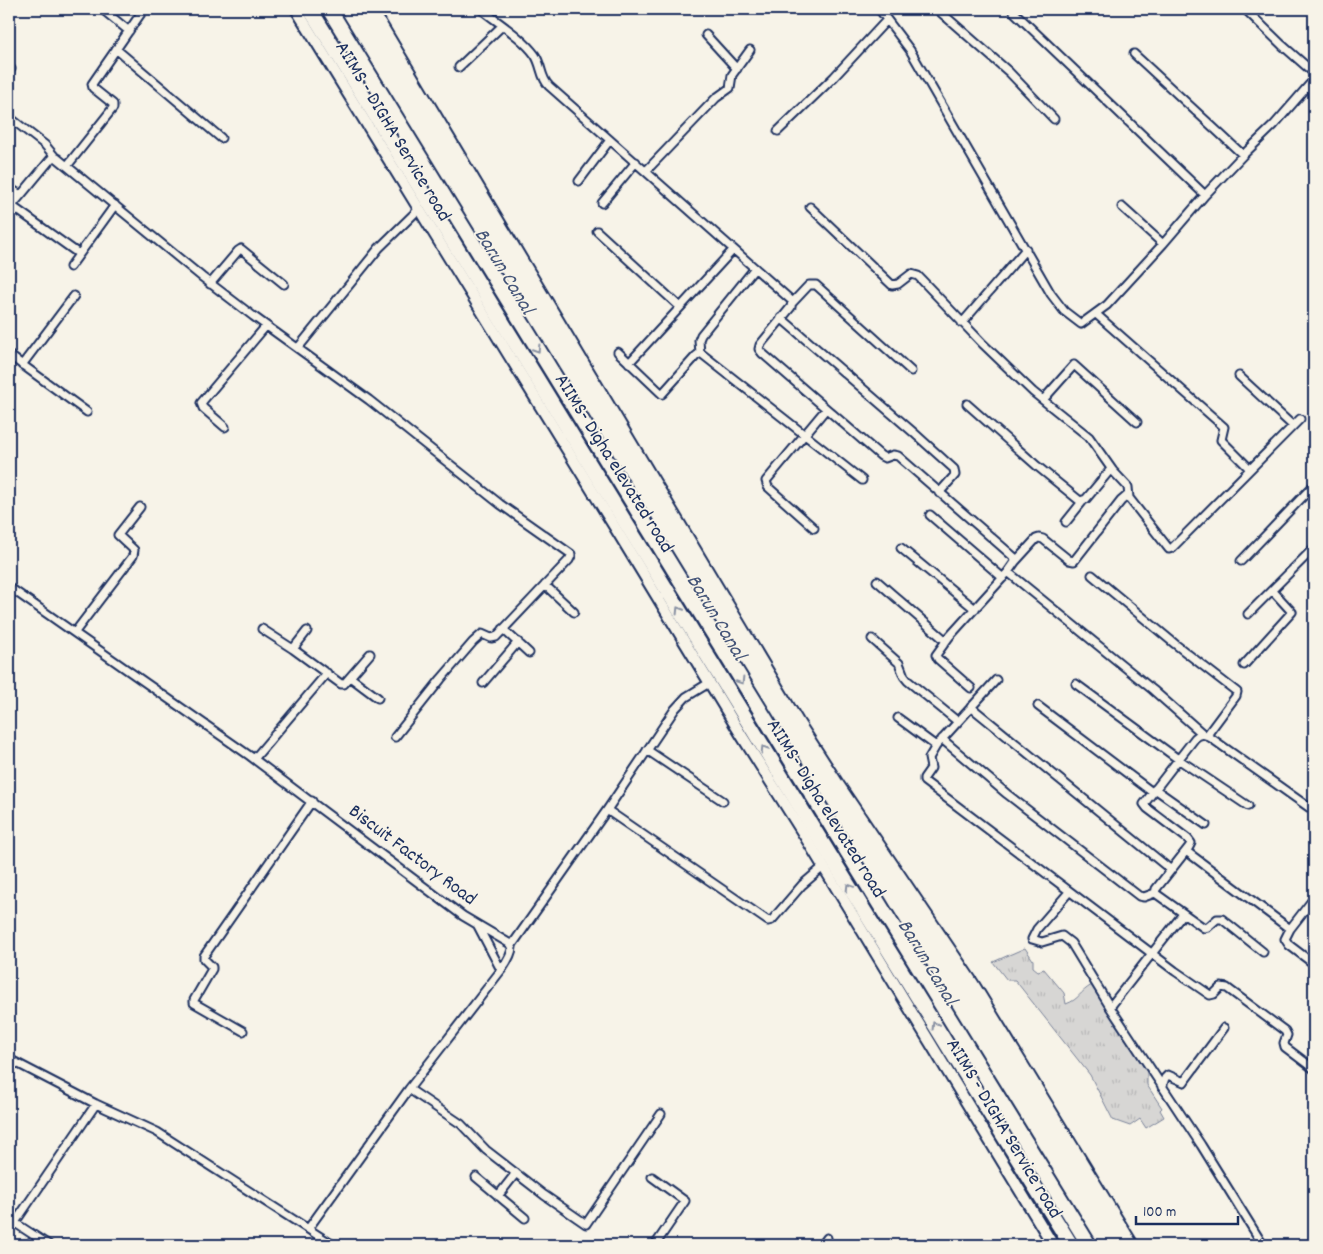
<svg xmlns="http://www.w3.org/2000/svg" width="1323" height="1254" font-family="Dekko,sans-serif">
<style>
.grass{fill:url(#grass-tufts);stroke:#798299}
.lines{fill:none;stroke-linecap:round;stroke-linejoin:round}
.canal{stroke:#acb0b9;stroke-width:7}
.street-casing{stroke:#1b2f5e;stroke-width:11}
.secondary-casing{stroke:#1b2f5e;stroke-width:14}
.highway-casing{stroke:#1b2f5e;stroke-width:18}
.street{stroke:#f7f3e8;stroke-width:7}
.secondary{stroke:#f7f3e8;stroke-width:10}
.highway{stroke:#f7f3e8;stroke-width:14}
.rail{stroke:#1b2f5e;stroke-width:2}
.oneway{stroke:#8991a3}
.labels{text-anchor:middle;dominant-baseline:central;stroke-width:4;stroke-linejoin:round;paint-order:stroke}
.street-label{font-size:20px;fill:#1b2f5e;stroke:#f7f3e8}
.water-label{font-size:21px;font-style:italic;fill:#465679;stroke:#f7f3e8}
</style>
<defs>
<pattern id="grass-tufts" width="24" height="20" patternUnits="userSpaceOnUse" patternTransform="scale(1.25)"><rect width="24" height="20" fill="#d7d6d4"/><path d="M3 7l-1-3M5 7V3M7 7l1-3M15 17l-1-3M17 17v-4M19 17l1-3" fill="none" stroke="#b8b8b8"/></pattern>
</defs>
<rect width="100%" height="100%" fill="#f7f3e8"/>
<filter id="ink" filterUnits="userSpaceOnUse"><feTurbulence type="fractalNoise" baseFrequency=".02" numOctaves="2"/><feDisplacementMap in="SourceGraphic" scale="10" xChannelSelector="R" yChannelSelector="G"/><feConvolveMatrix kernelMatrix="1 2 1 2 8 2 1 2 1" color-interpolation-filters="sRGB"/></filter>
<g filter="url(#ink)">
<path class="grass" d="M1025,948L1033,960V967L1038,971L1044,969L1064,993L1066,1004C1080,999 1079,992 1092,985L1147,1070V1085L1162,1108L1160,1110L1164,1117L1146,1128L1140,1119L1130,1126L1113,1120L1090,1075L1015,980H1007L993,962Z"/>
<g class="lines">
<path class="canal" d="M455,226L987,1096"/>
<defs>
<path id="street" d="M102,9L129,31
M481,9C497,22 523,38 535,55C542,65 540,77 549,86L792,301L791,307L760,345L759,349L762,353L881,456L885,458L893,455L898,456L1015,558V562L1008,572L949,637L936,655L938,659L971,688
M879,9L910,50L1051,294L1064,311L1081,324L1107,305L1163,244L1205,195L1014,12
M937,9L1009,72L1054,119
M1245,9L1282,45L1314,73
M706,35L737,69
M116,49L221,138
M1134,54L1243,155
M9,67L11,69
M459,67L502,26
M9,117L45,145L55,157
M778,131L834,77L886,21
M67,166L113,108V104L93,88L92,84L144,9
M646,171L716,98L730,88L732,75L750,50
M579,181L610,140
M9,188L21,195L9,209
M21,195L50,160L53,157L57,158L202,277L253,316L369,400L500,504L571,554V556L569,560L496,637L491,638L482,634L473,642L441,679L395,737
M1205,195L1243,155L1274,125L1309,85L1314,81
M602,203L636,162
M12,206L79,254
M810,207L892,285L898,284L911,274L918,276L983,344L1033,392L1089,437L1113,471L1128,487L1129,498L1169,549L1172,548L1300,419
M1122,207L1163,244
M597,231L680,307
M70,267L115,205
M210,284L238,251L241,249L284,284
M793,302L809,285H816L911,371
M1096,314L1224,427L1221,440L1250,469
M781,318L913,432L954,469L955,475L939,493
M962,323L1026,249
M298,348L379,248L419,209
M618,352L662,394L696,356L699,354H702L862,480
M700,354L699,340L701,335L755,268
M9,355L87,412
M629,363L733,250
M22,365L74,296
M1239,376L1293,426
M1043,400L1074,365L1137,422
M967,404L1037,466L1080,501L1086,499L1111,469
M225,427L203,408L201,403L266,326
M930,515L1003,578
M1066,522L1082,502
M814,528L768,487L766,481L826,409
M901,548L975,609
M1241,561L1314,485
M1015,562L1036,539L1039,538L1043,539L1069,560L1074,561L1121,501L1128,495
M1008,572L1153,690L1203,734
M1092,575L1175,644L1237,692L1236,696L1207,735
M877,581L946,641
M545,585L574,612
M9,587L250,756L463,916L512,945C513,953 507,962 502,969L409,1089L308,1229
M1248,614L1314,548
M262,629L293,649
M503,629L529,653
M307,631L293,649L341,684H344L350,677L378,698
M75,632L133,556L134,550L118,535L140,507
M872,639L899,663L904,676L908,681L957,721
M1244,665L1292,612L1272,590
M350,677L370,654
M996,680L936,746L929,758L931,768L924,778V781L1175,971L1210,995L1214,994L1221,987L1227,988L1285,1031L1287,1035L1284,1043L1285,1047L1314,1069
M483,683L518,642
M1076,684L1178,759L1248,806
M1038,706L1152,792
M971,707L1171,870
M898,718L936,746
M942,739L1007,794L1139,896L1144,897L1155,893
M647,750L723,801
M254,759L327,673
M1155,789L1206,825
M607,810L768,921L772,920L802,885L823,867
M1186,851L1290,929
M1069,892L1037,929L1032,939L1042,942L1062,936L1071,943L1110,1007L1201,1145L1263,1245
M1314,898L1290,929L1285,939L1289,945L1314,964
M478,926L501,970
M512,945L607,810L675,709L686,697L709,683
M1263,952L1222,919H1217L1208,927L1204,928L1155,893L1156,889L1189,847L1191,843L1188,839L1147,808L1144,804L1195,738C1201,733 1205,734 1211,738L1314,811
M1110,1007L1183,914
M243,1031L194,1003V1000L212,969V967L204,959V956L312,801
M9,1059L96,1104L157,1132L333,1245
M1162,1087L1165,1078L1168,1075L1184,1082L1186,1079L1224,1028
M409,1089L461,1124L486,1150L544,1195L586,1224L661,1114
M476,1177L525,1218
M652,1177L685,1201L655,1245
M498,1196L516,1173
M9,1219L49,1245
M14,1224L96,1104
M822,1245L827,1238"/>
<path id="secondary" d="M296,9L619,534L742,736L803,833L1053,1245"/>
<path id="highway" d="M310,9L839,870L1071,1245
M329,9L1089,1245"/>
</defs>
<use href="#street" class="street-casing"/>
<use href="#secondary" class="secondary-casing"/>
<use href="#highway" class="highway-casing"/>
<use href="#street" class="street"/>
<use href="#secondary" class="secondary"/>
<use href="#highway" class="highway"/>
<path class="rail" d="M379,9L804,720L844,782L978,980L1140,1245"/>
</g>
<defs><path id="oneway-chevron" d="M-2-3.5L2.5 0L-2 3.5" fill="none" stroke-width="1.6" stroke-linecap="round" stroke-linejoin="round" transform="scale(1.25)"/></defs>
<g class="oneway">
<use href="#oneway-chevron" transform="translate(537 349) rotate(58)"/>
<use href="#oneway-chevron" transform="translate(679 610) rotate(-122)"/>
<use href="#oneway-chevron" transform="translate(741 681) rotate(58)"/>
<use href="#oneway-chevron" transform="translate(764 749) rotate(-122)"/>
<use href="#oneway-chevron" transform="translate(849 887) rotate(-122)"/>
<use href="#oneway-chevron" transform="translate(935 1025) rotate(-122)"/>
</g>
</g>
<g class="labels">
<g class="street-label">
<text transform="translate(392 132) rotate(59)">AIIMS - DIGHA Service road</text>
<text transform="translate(613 464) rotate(58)">AIIMS- Digha elevated road</text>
<text transform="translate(825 809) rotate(58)">AIIMS- Digha elevated road</text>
<text transform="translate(412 856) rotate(37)">Biscuit Factory Road</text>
<text transform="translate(1003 1129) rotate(59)">AIIMS - DIGHA Service road</text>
</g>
<g class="water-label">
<text transform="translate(503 272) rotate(59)">Barun Canal</text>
<text transform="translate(715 618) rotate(59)">Barun Canal</text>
<text transform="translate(926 963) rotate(59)">Barun Canal</text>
</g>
</g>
<rect width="1323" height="1254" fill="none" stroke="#f7f3e8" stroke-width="30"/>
<rect x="15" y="15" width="1293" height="1224" fill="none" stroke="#1b2f5e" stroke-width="2" filter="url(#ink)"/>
<path d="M1136 1216v8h102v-8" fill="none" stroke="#1b2f5e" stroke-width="2.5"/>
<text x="1143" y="1216" font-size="15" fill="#1b2f5e" stroke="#f7f3e8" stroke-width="4" paint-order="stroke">100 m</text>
</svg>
